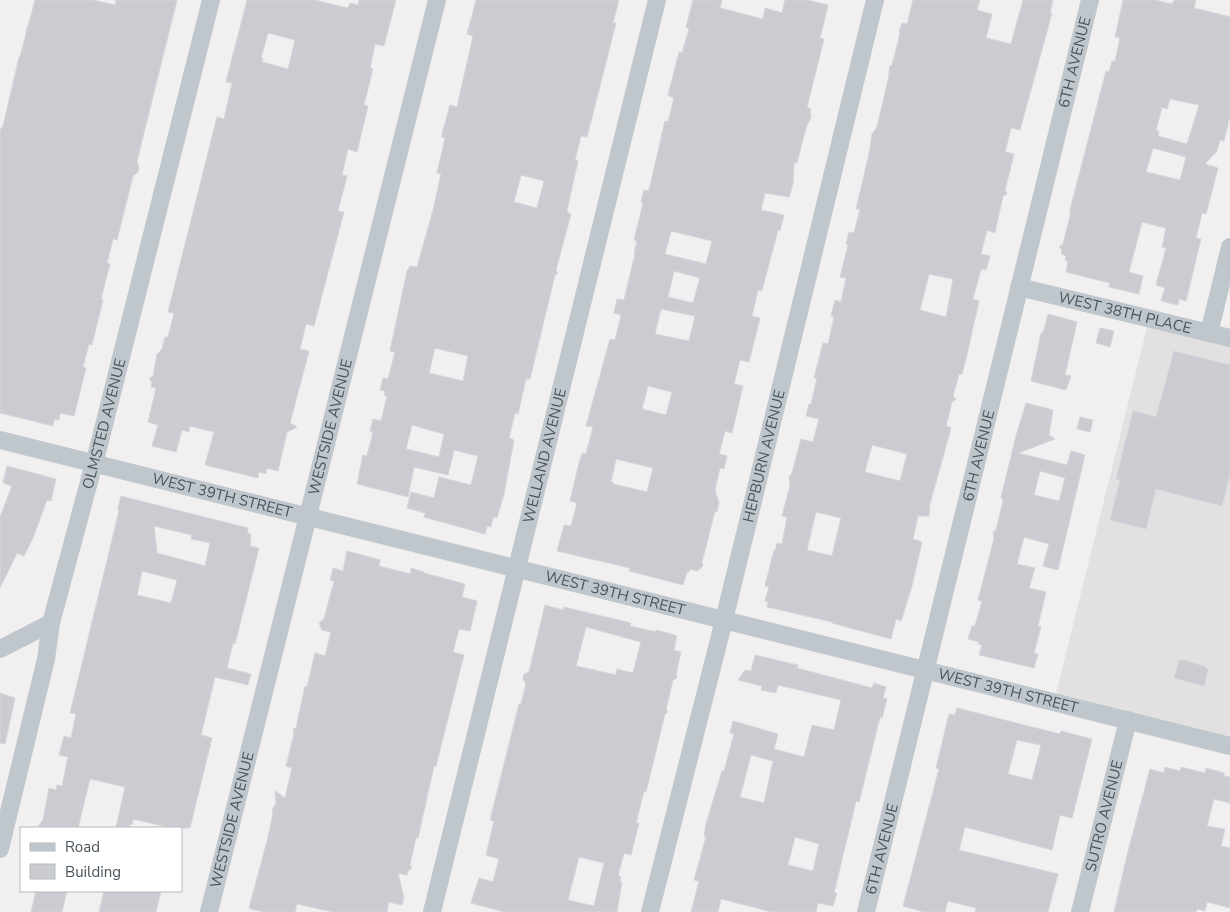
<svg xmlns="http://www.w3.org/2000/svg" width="1230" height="912" font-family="'Nunito Sans',sans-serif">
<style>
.education{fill:#e2e0e1}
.building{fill:#caccd1;stroke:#d4d6da;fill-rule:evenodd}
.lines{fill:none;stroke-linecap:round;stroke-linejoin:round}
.minor{stroke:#bfc7cd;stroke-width:18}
.labels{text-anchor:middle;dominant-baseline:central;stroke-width:5;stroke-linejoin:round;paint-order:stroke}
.street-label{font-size:15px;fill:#49535b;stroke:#fff}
</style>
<rect width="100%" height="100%" fill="#f1efef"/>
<path class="education" d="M1149,319L1230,338V746L1054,702Z"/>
<path class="building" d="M35,0H93L115,5L116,0H177L137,161L139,168L138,172L133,176L117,240L113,239L107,263L110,264L101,299L103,300L92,345L89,344L83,367L86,368L74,416L60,413L59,420L54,419L53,426L0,413V130L3,126L19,57H20L26,34V30L28,26Z
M247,0H315L348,8L350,3L358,5L359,0H396L384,46L375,44L370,68L373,69L364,105L368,106L357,152L348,149L342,175L347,176L338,211L344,212L340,227L314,326L306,324L300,349L309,351L290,423L297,427L287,432L278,471L267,468L266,474L259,472L258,478L205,465L214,432L190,426L189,432L182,430L176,452L152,446L158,425L148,422L156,388L151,387L152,382L149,379L153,376L157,354L162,349L165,337H168L174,313L168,312L217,117L224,119L232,83L226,82ZM268,33L295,40L288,69L262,62L263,58H261Z
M476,0H619L613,23H616L587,137L581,136L575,160L578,161L567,210L568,213L571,214L556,270L558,273L555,275L530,379H526L518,414L515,413L509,438L514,440L504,494L497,518L493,517L491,527L487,526L485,534L424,517L425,513L407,508L411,492L434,498L439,477L471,485L478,456L454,450L448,475L414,467L408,497L357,484L363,455L367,456L373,432L370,431L373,419L381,421L387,396L384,395L385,391L380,390L383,378L388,379L395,352L390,351L407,271L410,266L417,267L433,210L441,174L437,173L445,138L442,137V134L450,105L457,107L473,36L467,34ZM521,175L544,181L537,208L514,202ZM435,348L468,356L463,381L429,373ZM412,425L444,434L439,457L406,449Z
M693,0H722L720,8L763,19L765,8L782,13L785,0H807L828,5L820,38L824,39L807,107L810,108L811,117L806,128L797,163H794L793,184L789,197L765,193L761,210L784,215L780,231L778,230L762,291L758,290L752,316L760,318L749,362L740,360L734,384L743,386L732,433L725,431L719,454L727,456L724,469L720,468L715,490L719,503L717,512L715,511L702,562L703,566L697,571L690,569L689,572H687L683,585L629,571L630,568L557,551L564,525L571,526L577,503L570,501L578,467L582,453L586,454L593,427L586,426L610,339L615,340L621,315L614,313L617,299L624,300L635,254H634L637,241L634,240L643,203L641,202L644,190L648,191L649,190L665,121L668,122L674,98L668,95L679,52L682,53L689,29L686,27ZM671,231L712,241L706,264L665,254ZM674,271L700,278L693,303L668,297ZM661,309L695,316L689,341L655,334ZM648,386L672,392L666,415L642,409ZM616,459L653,468L647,492L613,484V482H611Z
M913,0H980L977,10L992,14L986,38L1011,44L1023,0H1053L1050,13H1052L1020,130L1011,128L1005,152L1014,154L1005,190L1007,194L1003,196L995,233L987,230L981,254L990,256L986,270L981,269L973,299L979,301L966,359L962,374H959L953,396L956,399L952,402L946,426L951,428L930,504L929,516H918L913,539L922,542L912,586L901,621L896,619L891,639L832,623V622L767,607L768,602L765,601L769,587L765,586L774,550L775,551L777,543L782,544L787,517L782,516L790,485L789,477L792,473L801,439L813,442L819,419L806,416L809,404H811L817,378H814L823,343L828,344L834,317L831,316L835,300L841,302L846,278L840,277L848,245L846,244L849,232L854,233L860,209H856L869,154L872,134L877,127L888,80L890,66L892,65L899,38L900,28L902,23L907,24ZM929,274L953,279L946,317L920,310ZM872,445L907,454L900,481L865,472ZM816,512L841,518L832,556L807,550Z
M1123,0H1155L1172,4L1174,0H1196L1194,8L1230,17V116L1224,141L1220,140L1217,151L1205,164L1218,168L1206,214L1202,213L1196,238L1201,239L1186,301L1179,299L1178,305L1161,301L1165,288L1156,285L1166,248L1162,247L1166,228L1142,222L1129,272L1143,276L1139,294L1109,287L1110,283L1066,272L1068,261L1065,260L1066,256L1061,254L1062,250L1059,247L1063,244L1070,216V210L1106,71L1109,72L1112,61H1115L1120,38L1115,37ZM1170,99L1199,105L1187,144L1158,136L1159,131L1156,130L1162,107L1167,109ZM1153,148L1186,157L1180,180L1146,172Z
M1048,314L1077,322L1065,375L1071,376L1066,390L1031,381L1041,333H1043Z
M1100,328L1114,331L1110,347L1096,343Z
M1174,351L1230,365V474L1222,506L1156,489L1146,529L1110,520L1120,480L1116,479L1133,411L1156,417Z
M1026,403L1053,410L1049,435L1055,439L1018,453L1067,465L1071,451L1085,455L1058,570L1043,566L1049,544L1024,537L1017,564L1035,568L1029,588L1046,592L1038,626L1041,627L1034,653L1038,654L1034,668L979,655L982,645L978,644L979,642L968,639L972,626H975L982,601L978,600L994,539L993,532L996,530L1003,501L1001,497L1016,436ZM1040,471L1065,478L1059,501L1034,495Z
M1080,417L1093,420L1090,432L1077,429Z
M7,466L56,479L51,501L47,500L33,538L24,556L17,553L0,588V517L12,486L3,483Z
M121,496L248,528L247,533L251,534L250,546L259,548L235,644L233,643L227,668L251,674L248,685L215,677L201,735L212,738L190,828H172L133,819L132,825L130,824L129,828H116L125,787L90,779L78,828H37L43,820L49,788L56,790L57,785L62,786L68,757L59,755L64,736L71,738L76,714L70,713L119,511L118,508ZM154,526L192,535L191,539L210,543L205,566L157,553ZM142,571L177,580L171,603L137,595Z
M347,551L380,560L379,566L410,574L411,568L424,572V573L465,584L462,597L477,601L470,631L459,629L453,652L464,655L436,766H434L418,838L416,837L410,865L412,868L408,871L407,875L398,873L404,898L402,905L389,902L387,912H333L297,904L295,912H264L251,909L249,908L267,841L273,814L272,809L276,804L275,791L285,798L292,768L286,766L294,734L293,729L296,728L305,686L307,687L315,653L325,656L331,632L322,630L319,623L324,619L334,581L330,580L333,568L343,571Z
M545,605L563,610L564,607L631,623L630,626L656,632V630L668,633L677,636L674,650L681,652L676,674L677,678L673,680L666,709L668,712L665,714L646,792L644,791L636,823H639L631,855L624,853L618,876L621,877L620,882H622L617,912H504L471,903L479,878L493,882L499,859L486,855L494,821L490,820L519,704H521L526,684L523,679L524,674L529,672ZM586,627L641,642L633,673L617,669L616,675L576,666ZM579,857L604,863L594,906L568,900Z
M755,655L798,665L797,668L872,688L874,683L886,687L883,698L887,699L882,718L880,717L859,802L856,801L834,893H837L833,906L818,903L816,912H772L721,899L718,912H691L699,881L694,880L706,837L704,836L706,824L722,771H724L734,734L730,733L733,721L778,734L774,749L804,757L812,725L834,730L841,700L778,685L776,693L761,690L762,686L738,680L745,670L751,671ZM751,755L773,761L764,803L740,797ZM795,837L819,844L813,871L788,865Z
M1179,660H1184L1206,667V669H1208L1204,686L1174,678Z
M0,693L15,698L5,744L0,743Z
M957,708L1060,734L1061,731L1092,739L1072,818L1060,815L1052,850L965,827L959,850L1058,874L1048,912H975L976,908L948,901L945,912H924L903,906L939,769L936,768L949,714L955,715ZM1017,740L1041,745L1032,780L1008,774Z
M1165,767L1180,771L1181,767L1205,773L1206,768L1224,773V776L1230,777V803L1214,799L1207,826L1225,829L1221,846L1230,848V908L1207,902L1205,911L1197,909L1196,912H1114L1127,855L1150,769L1164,773Z
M36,891H67L62,912H31Z
M104,891H161L156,912H99Z"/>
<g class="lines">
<g class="minor">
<path id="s1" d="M1019,287L1230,338"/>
<path d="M1209,333L1230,247"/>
<path id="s2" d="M0,440L1230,746"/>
<path d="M0,649L51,623"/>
<path id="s3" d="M0,849L46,659L51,623L100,441L211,0"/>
<path id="s4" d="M209,912L437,0"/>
<path id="s5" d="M432,912L657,0"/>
<path id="s6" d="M650,912L724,620L875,0"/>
<path id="s7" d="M866,912C943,609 1014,304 1090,0"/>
<path id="s8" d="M1080,912L1128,720"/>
</g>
</g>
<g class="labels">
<g class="street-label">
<text stroke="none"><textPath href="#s7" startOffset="875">6TH AVENUE</textPath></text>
<text stroke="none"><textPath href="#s1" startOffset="109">WEST 38TH PLACE</textPath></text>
<text stroke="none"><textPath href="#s3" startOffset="438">OLMSTED AVENUE</textPath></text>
<text stroke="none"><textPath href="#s4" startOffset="500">WESTSIDE AVENUE</textPath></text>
<text stroke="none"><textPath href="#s5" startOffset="470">WELLAND AVENUE</textPath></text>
<text stroke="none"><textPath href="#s6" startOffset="470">HEPBURN AVENUE</textPath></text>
<text stroke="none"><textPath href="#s7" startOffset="470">6TH AVENUE</textPath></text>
<text stroke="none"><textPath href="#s2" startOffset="229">WEST 39TH STREET</textPath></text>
<text stroke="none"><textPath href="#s2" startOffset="634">WEST 39TH STREET</textPath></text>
<text stroke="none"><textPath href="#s2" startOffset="1039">WEST 39TH STREET</textPath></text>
<text stroke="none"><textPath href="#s8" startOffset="99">SUTRO AVENUE</textPath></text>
<text stroke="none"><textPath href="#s4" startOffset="95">WESTSIDE AVENUE</textPath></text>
<text stroke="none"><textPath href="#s7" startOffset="65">6TH AVENUE</textPath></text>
</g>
</g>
<rect x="20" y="827" width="162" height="65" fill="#ffffff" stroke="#b6babd"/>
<rect x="30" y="843" width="25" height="8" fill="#bfc7cd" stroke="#b6babd"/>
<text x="65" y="852" font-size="15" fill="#49535b">Road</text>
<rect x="30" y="864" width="25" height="15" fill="#caccd1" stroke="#b6babd"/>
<text x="65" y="877" font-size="15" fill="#49535b">Building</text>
</svg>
